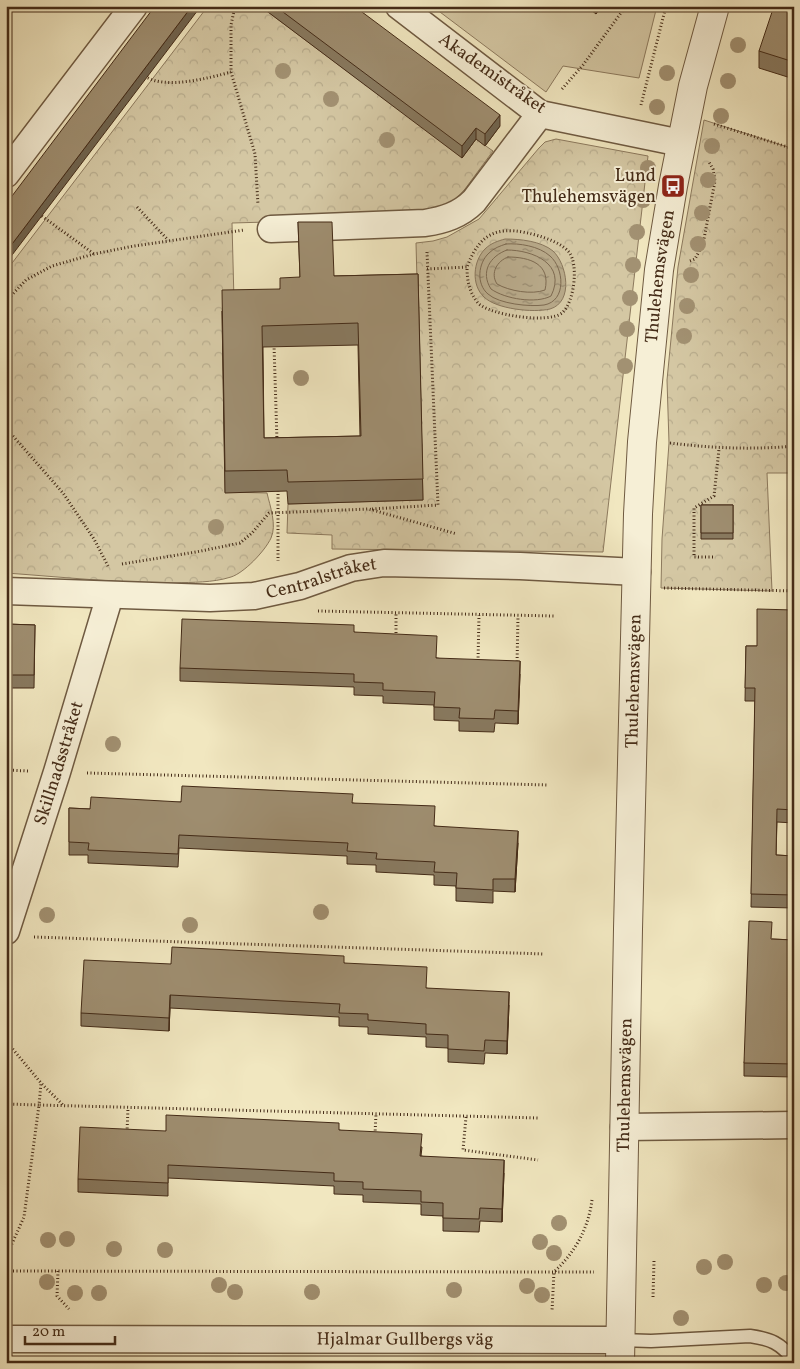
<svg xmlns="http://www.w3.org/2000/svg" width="800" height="1369" font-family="Vollkorn,serif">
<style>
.green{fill:#d4c7a3;stroke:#8c795d}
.forest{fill:url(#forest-crowns);stroke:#8c795d}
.water{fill:url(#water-ripples);stroke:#88755a}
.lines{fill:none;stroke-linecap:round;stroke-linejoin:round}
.shore{stroke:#7d694f;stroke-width:1}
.service-casing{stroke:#6f5a41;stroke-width:15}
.minor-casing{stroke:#6f5a41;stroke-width:29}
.tertiary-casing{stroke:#6f5a41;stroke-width:30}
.path{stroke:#442b17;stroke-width:3;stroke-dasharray:1 2.5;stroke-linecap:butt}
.service{stroke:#f6efd6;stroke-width:12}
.minor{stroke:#f6efd6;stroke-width:26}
.tertiary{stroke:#f6efd6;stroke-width:28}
.tree{fill:#a29172}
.wall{fill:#88795f;stroke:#442b17;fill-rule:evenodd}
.shaded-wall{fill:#6f634e;stroke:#442b17}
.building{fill:#9e8d6f;stroke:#442b17;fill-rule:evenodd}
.labels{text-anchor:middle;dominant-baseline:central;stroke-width:4;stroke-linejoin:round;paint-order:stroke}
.street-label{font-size:18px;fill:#442b17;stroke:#f6efd6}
.poi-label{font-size:18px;fill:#442b17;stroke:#f6efd6;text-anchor:end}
</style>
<defs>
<pattern id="forest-crowns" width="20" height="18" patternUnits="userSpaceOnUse" patternTransform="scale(1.25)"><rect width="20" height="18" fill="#d4c7a3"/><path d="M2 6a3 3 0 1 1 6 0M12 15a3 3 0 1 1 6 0" fill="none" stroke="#b7ab8c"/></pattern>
<pattern id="water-ripples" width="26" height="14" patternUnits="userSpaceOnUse" patternTransform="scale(1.25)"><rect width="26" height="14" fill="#b6a787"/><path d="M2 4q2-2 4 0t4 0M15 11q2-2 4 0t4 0" fill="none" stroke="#96886d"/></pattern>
</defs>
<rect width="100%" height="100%" fill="#f1e7c0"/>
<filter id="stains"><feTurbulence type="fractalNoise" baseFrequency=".004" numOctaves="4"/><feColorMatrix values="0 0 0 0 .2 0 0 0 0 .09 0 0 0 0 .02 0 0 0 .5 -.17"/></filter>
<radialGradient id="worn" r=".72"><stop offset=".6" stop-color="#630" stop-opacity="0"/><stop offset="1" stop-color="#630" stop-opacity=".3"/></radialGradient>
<path class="green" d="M432,6H586L596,13L601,6H657L639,78L563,66L546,92Z"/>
<path class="forest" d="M208,6H260L462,157L476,139L493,151L465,189L452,203L416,218L232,223L234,301L222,311L225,492L267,493C270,506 277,525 271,538C265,551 244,573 231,577C212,583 193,582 174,583C118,583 62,577 6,573V271Z
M704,120L794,149V473H767L772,591L661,588L662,539L669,443L667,380L678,267Z
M556,139L648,156L603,552L332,549V535L287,533L288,504L423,500L416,243L433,241L447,237L479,219L539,148L545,142Z"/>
<path class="water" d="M505,239C520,239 541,241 553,251C567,264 574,302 550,309C533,313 496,309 484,297C471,285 473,261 485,249C491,243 498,241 505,239Z"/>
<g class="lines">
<path class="shore" d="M506,244C519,243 539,246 550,256C564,268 567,301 544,305C530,307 499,304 488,294C476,284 478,263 489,253C494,248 500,246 506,244Z
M507,250C533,250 567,264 551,296C536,304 505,299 491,289C480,272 490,256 507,250Z
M508,257C530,257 551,264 545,290C532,295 509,291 497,284C490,273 497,261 508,257Z"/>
<defs>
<path id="service" d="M620,1340L651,1341L750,1336C771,1339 780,1343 794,1360"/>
<g id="minor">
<path d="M399,6L540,114L681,143"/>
<path d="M6,174L134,6"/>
<path d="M271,229L425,223C444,220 460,215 474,201L540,114"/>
<path id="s1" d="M6,591L210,598L254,596L300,586L351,568L384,563L520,566L637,572"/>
<path id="s2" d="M6,931L57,772L110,595"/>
<path d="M624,1127L794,1125"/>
<path id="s3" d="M6,1339L620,1340"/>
</g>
<g id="tertiary">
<path id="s4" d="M620,1363L628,929L638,514L642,442L659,270L673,186L693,86L715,6"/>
</g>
</defs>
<use href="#service" class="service-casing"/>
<use href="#minor" class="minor-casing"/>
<use href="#tertiary" class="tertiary-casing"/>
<path class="path" d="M235,6L231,25V72L255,154L258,205
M145,76C164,90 209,78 231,72
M562,89L583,65L626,6
M641,105L666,6
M714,124L794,149
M137,207L168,240
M39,214L94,254
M690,261L695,259L703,244L715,181L713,169L709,162
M427,269L467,267C467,280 469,292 478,303C489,315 548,324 562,313C574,303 579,265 569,252C562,244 549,239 539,236C502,225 481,229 467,267
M6,301L26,280L52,266L94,254L134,246L244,230
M274,345L277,441
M6,428L63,493L94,539L108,566
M670,443C711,448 752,450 794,446
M278,487V561
M372,509L438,505L427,252
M713,557H694V508L714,496L719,449
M122,564L196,552L240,543L252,533L269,513L369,509L457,534
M664,588L794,591
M318,611L554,616
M396,633V613
M478,661L479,615
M517,665L518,616
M6,770L28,771
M87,773L548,785
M34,937L544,954
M6,1041L41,1083L39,1105L6,1104
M42,1084L63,1105
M466,1117L463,1150L538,1160
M127,1132L128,1108
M375,1134L376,1114
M592,1200C588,1230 575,1252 554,1272H594
M6,1257L24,1217L39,1105L538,1118
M6,1271L554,1272L552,1311
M58,1271L57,1296L69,1309
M653,1297L654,1261"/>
<use href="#service" class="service"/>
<use href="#minor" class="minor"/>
<use href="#tertiary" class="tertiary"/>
</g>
<g class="tree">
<circle cx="738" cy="45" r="8"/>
<circle cx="283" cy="71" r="8"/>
<circle cx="667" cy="73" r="8"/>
<circle cx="728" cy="81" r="8"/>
<circle cx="331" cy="99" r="8"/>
<circle cx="657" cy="107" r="8"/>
<circle cx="721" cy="116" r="8"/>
<circle cx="387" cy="140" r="8"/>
<circle cx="712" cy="146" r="8"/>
<circle cx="648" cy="168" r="8"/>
<circle cx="708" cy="180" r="8"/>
<circle cx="643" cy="200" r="8"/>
<circle cx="702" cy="213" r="8"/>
<circle cx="637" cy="232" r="8"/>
<circle cx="698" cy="244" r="8"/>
<circle cx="633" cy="265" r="8"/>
<circle cx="691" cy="275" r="8"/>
<circle cx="630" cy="298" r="8"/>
<circle cx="687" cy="306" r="8"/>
<circle cx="627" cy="329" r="8"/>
<circle cx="684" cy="336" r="8"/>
<circle cx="625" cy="366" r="8"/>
<circle cx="301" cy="378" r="8"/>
<circle cx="216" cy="527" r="8"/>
<circle cx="113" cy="744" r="8"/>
<circle cx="321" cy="912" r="8"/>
<circle cx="47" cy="915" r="8"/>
<circle cx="190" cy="925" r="8"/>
<circle cx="559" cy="1223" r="8"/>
<circle cx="67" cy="1239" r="8"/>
<circle cx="48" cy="1240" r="8"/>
<circle cx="540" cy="1242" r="8"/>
<circle cx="114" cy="1249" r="8"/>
<circle cx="165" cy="1250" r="8"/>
<circle cx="554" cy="1253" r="8"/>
<circle cx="725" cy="1262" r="8"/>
<circle cx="704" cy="1267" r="8"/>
<circle cx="47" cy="1282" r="8"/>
<circle cx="786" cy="1283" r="8"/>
<circle cx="219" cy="1285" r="8"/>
<circle cx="764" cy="1285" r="8"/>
<circle cx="527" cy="1286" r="8"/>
<circle cx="454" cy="1290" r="8"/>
<circle cx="235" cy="1292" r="8"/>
<circle cx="312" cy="1292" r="8"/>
<circle cx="75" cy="1293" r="8"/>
<circle cx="99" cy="1293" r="8"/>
<circle cx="542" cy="1295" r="8"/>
<circle cx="681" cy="1318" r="8"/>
</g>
<path class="wall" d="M260,6H354L500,126L485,146L476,139L462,158Z
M586,6H601L596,14Z
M794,6V79L759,68V51Z
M298,222L334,276L418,274L423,500L288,504L287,491L225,493L222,311L280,289L300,277ZM358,345L360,436L264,438L263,347Z
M701,505H733V539H701Z
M792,514H794V581H793Z
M794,610V823L777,822L776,855L794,856V908L751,907L755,701H745L746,646H757Z
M6,624L35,625L34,688H6Z
M354,632L437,658L520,674L518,724L495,723L494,732L459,731V721L434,720V705L383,703V696L354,695V687L180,681V668Z
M181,802L353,803L435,826L518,843L515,892L493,891V903L456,901V886L434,885V875L376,872V865L347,864V856L179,848L178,867L88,863V855H69V808L90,809Z
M772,939L794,940V1077L744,1076V1063Z
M344,963L426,988L509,1005L507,1054L485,1053L484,1064L448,1062V1048L426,1047V1037L368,1034V1027L339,1026V1017L170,1008L169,1031L81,1026V1013L171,964Z
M339,1130L422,1147L421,1156L504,1173L502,1222L480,1221L479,1232L443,1231V1216L421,1215V1204L363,1202V1195L334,1194V1186L168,1178V1196L78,1192V1179L166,1131Z"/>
<path class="shaded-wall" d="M192,6H201L6,263V252Z
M596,6H601L596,14Z
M500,115V126L485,146V134Z
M476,128V139L462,158V146Z
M520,661V674L518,724V711Z
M518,831V843L515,892V879Z
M509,992V1005L507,1054V1041Z
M170,995V1008L169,1031V1018Z
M504,1160V1173L502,1222V1209Z"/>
<path class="building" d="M155,6H192L6,252V204Z
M275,6H354L500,115L485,134L476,128L462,146Z
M774,6H794V62L759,51Z
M298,222H332L334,276L418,274L423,479L288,482L287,470L225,471L222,290L280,289V278L300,277ZM358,323L361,436L264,438L262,326Z
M701,505H733V533H701Z
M792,514H794V568H793Z
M757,609L794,610V810L777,809L776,855L794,856V895L751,894L755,688H745L746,646H757Z
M182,619L354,625V632L437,636L436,658L520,661L518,711L495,710L494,719L459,718L460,708L434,707L435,692L383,690V683L354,682V674L180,668Z
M6,624L35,625L34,675H6Z
M182,786L353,794L352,803L435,806L434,826L518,831L515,879H493V890L456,888L457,873L434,872L435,862L376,859L377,853L347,851L348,843L179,835L178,854L88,850L89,843L69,842V808L90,809L91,797L181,802Z
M749,921L772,922L771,939L794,940V1064L744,1063Z
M172,947L344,956V963L427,967L426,988L509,992L507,1041L485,1040L484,1051L448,1049V1035L426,1034V1024L368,1020V1014L339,1013L340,1004L170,995L169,1018L81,1013L84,960L171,964Z
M166,1115L339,1123V1130L422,1134L420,1156L504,1160L502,1209L480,1208L479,1219L443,1218V1203L421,1202V1191L363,1189V1182L334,1181V1173L168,1165V1183L78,1179L80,1127L166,1131Z"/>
<defs>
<symbol id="bus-square" viewBox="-11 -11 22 22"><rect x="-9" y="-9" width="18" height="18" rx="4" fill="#8f2418" stroke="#f6efd6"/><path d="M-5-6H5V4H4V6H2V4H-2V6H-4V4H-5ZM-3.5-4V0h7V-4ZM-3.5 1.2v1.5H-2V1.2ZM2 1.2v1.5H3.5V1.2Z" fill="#fff"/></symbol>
</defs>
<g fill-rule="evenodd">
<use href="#bus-square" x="659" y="172" width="28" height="28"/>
</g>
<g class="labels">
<g class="street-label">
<text transform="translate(492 74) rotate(35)">Akademistråket</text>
<text stroke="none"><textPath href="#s4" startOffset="1088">Thulehemsvägen</textPath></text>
<text stroke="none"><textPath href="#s1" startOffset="318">Centralstråket</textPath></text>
<text stroke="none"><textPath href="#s4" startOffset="682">Thulehemsvägen</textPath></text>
<text stroke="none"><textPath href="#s2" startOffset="176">Skillnadsstråket</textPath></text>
<text stroke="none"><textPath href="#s4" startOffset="278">Thulehemsvägen</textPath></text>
<text stroke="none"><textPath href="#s3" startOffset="399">Hjalmar Gullbergs väg</textPath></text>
</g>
<g class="poi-label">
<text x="656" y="176">Lund<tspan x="656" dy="21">Thulehemsvägen</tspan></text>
</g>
</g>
<rect width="800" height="1369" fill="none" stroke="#f1e7c0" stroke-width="25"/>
<rect x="8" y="8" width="785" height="1354" fill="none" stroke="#442b17" stroke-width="2.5"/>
<rect x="12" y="12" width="775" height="1344" fill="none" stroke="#442b17"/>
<path d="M25 1336v8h90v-8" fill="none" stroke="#442b17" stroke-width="2.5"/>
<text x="32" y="1336" font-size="15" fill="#442b17" stroke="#f6efd6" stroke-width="4" paint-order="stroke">20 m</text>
<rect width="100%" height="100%" filter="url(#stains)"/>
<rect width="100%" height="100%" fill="url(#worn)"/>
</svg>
